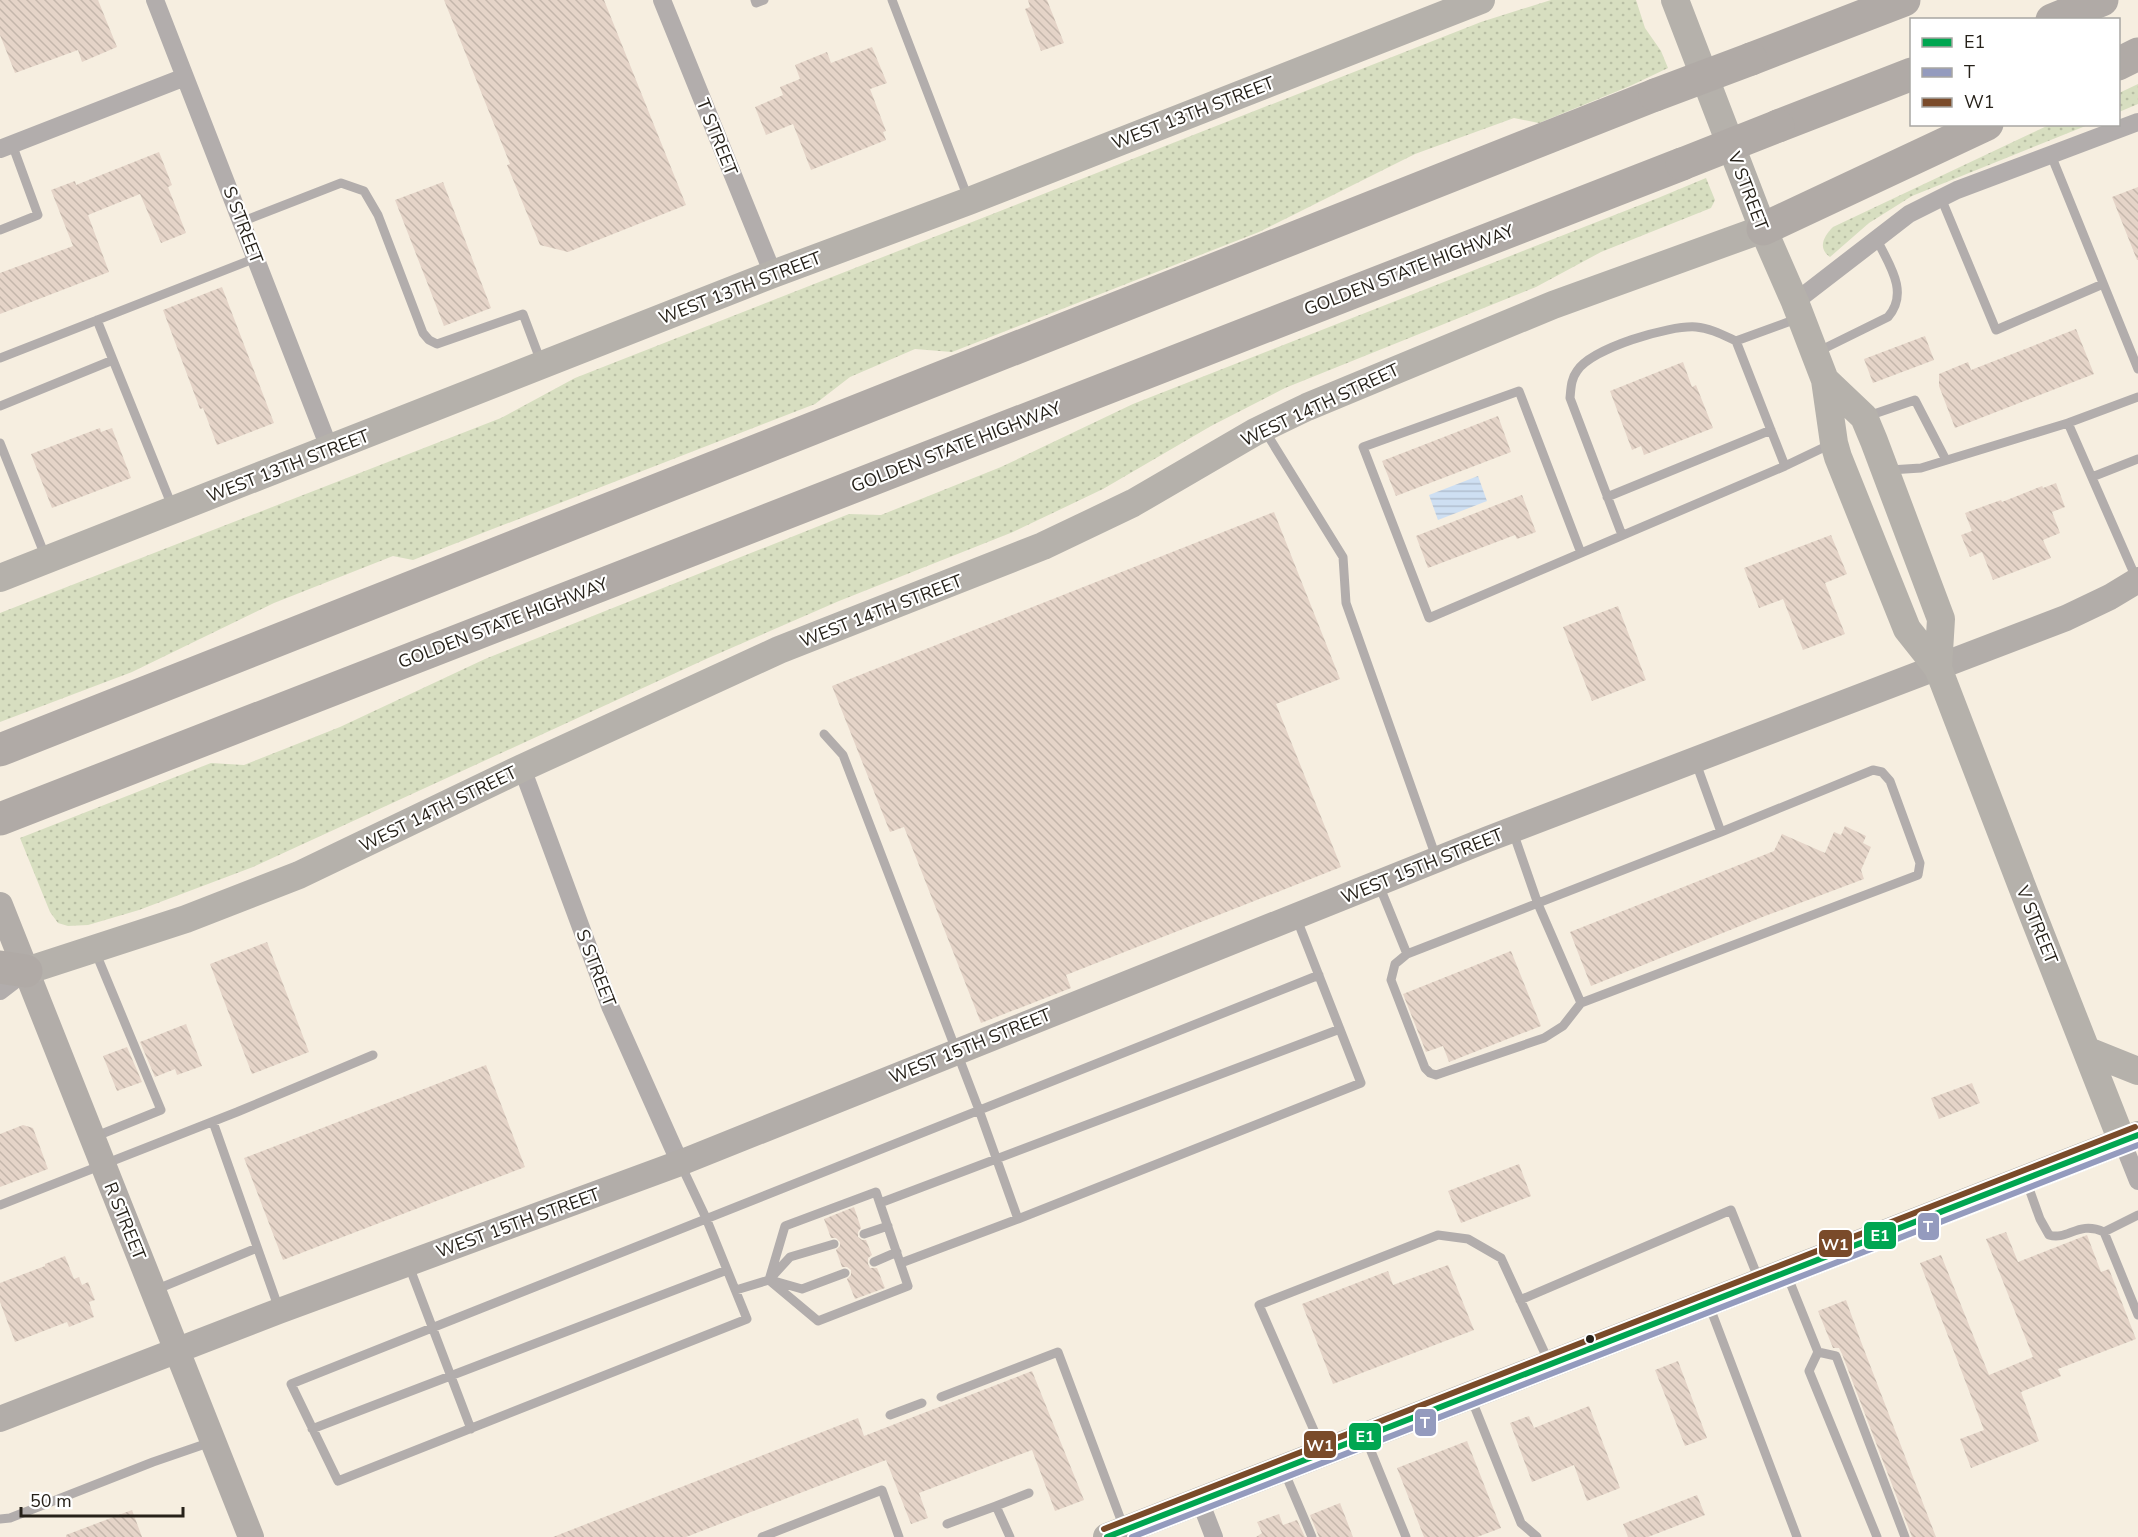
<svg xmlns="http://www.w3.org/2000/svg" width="2138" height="1537" font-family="'Nunito Sans',sans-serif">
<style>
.grass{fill:url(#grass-dots)}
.water{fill:url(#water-rules)}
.building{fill:url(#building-back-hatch)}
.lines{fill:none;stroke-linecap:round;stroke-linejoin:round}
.lane{stroke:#b2adac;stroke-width:9}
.street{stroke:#b2adac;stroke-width:18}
.secondary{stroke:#b2ada9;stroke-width:26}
.primary{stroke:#b5b1ab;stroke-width:28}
.highway{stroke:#b0aaa6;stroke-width:33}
.highway-bridge{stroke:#b0aaa6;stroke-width:33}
.bus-1-casing{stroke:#fff;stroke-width:10}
.bus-2-casing{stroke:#fff;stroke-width:10}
.bus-3-casing{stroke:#fff;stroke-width:10}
.bus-1{stroke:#00a651;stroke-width:6}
.bus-2{stroke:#949bbe;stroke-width:6}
.bus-3{stroke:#7a4b2a;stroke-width:6}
.bus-dot{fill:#262119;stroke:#fff;stroke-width:2}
.labels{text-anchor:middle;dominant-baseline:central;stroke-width:4.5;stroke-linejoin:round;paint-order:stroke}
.street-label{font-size:18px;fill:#262119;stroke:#fff}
.line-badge{stroke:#fff;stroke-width:2}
.badge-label{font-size:16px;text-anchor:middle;font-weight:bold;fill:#fff}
</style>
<defs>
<pattern id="grass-dots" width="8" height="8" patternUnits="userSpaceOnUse" patternTransform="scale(1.5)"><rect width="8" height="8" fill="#d7dec0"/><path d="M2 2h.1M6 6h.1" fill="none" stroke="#b8bea4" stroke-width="1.8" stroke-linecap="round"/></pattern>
<pattern id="water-rules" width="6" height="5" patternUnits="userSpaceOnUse" patternTransform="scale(1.5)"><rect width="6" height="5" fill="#cedff2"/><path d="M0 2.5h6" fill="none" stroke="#b1bfcf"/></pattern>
<pattern id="building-back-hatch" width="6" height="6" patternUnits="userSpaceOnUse" patternTransform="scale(1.5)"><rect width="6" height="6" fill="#e5d4c8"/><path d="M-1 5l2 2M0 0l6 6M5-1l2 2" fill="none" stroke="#c4b6ab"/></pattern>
</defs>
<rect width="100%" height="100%" fill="#f6eee0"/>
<path class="grass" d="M1551,0H1636L1645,28L1661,51L1668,68L1630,86L1539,123L1514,118L1415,154L1259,232L952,352L915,349L850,377L815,404L413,560L393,556L274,603L132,672L0,722V613L501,418L575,378L1481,22Z
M2138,84V104L2119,112V93Z
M2051,124L2088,125L1912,196L1869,223L1830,257C1817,248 1824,236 1833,227Z
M1706,178L1715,200L1711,208L1601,252L1536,287L1285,388L1211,426L1103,489L1013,532L839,601L706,659L253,867L139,910L88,925L68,926L58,923L50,912L20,838L211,763L244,765L340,727L485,659L849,514L881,515L1001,467L1133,404L1658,198Z"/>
<path class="water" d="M1478,476L1487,501L1438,520L1429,495Z"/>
<path class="building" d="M0,0H98L117,47L82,62L78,50L15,73L0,35Z
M444,0H604L686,205L568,252L540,245L507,165L510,164Z
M1028,0H1047L1064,43L1041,51L1025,9L1030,7Z
M872,47L887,83L870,89L886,131L883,132L886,140L811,170L793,124L766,135L755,107L783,95L780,87L800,79L795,65L827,52L831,63Z
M159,152L172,185L168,187L186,233L161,243L140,194L88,215L109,272L0,314V273L73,246L51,190L75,181L76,185Z
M443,182L491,308L444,326L395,200Z
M2138,187V260H2137L2112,197Z
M222,287L274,423L217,445L203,408L200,409L163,310Z
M2076,329L2094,374L1955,428L1939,386V374L1968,362L1971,370Z
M1925,336L1934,360L1873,383L1864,359Z
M1683,362L1692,387L1696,385L1713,428L1644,455L1641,446L1632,450L1610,391Z
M1498,416L1511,452L1396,496L1382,461Z
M100,428L101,432L112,428L131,478L52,508L31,454Z
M2056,483L2065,507L2052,512L2060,533L2043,540L2051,558L1993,580L1982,552L1970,557L1961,535L1972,531L1965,513L2001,500L2002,502L2042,486L2043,488Z
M1522,495L1536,532L1517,539L1515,535L1428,568L1416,536Z
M1274,512L1340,679L1276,704L1341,867L1066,975L1071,988L981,1023L904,827L890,832L832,686Z
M1831,535L1847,574L1825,583L1845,634L1803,650L1783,599L1759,608L1744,568Z
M1618,606L1646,680L1592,701L1563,627Z
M1845,826L1866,836L1863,843L1871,847L1861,870L1864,879L1765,916L1591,986L1570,932L1774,851L1782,834L1825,853L1834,832L1841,835Z
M267,942L309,1052L252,1074L210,964Z
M1511,951L1541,1026L1449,1062L1443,1046L1426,1052L1403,994Z
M186,1024L202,1066L177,1075L175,1069L155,1077L140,1042Z
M127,1047L142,1082L117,1091L103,1056Z
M486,1065L525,1167L283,1260L244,1158Z
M1972,1083L1980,1103L1939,1119L1931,1098Z
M23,1125L33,1128L48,1169L0,1187V1134Z
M1519,1164L1531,1196L1461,1223L1448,1191Z
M854,1207L861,1228L858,1232V1237L862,1240H866L872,1255L868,1258V1264L870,1268H877L885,1288L855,1299L847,1279L851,1275V1270L847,1267H842L836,1250L840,1246V1242L836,1238H831L824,1219Z
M2006,1232L2018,1262L2087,1235L2101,1272L2109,1269L2136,1339L2058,1369L2061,1376L2021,1392L2039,1441L1971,1468L1960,1439L1984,1430L1920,1263L1941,1255L1989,1375L2033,1357L1986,1239Z
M65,1256L74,1279L79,1277L82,1285L88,1282L95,1300L89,1302L94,1317L69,1327L67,1322L15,1342L0,1302V1283L45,1266V1264Z
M1448,1265L1474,1330L1333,1384L1302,1304L1388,1271L1393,1285Z
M1846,1300L1860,1339L1936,1537H1912L1842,1354L1839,1348H1833L1818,1311Z
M1678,1361L1707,1438L1685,1446L1655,1370Z
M1032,1371L1084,1500L1055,1511L1032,1450L919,1493L928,1518L911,1524L886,1460L686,1537H553L858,1418L864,1436Z
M1589,1406L1620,1488L1587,1501L1574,1465L1532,1482L1510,1423L1529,1416L1534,1428Z
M1467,1441L1501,1528L1477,1537H1424L1397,1468Z
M1697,1495L1705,1515L1648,1537H1628L1623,1524Z
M1340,1503L1353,1537H1319L1310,1515Z
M132,1510L142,1537H66V1535Z
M1279,1514L1283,1525L1297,1520L1305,1537H1256L1262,1533L1257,1522Z"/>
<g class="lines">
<path class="lane" d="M755,0L756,3L764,0
M892,0L968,198
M2051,155L2138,369
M1941,198L1996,330L2103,284
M241,222L341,183L364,191L378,215L423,333L429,340L437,344L523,314L541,362
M0,230L38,215L12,144
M97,320L113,360
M1817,352L1888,317C1910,292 1888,263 1876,238
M0,358L256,258
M0,406L113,360L172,506
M1868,416L1915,400L1946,460
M2068,423L2138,397
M1265,431L1343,557L1346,603L1436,857
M0,443L46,558
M1785,466L1736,341L1799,318
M1890,470L1921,468L2068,423L2136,578
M2092,477L2138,459
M1607,497L1771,430
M1622,535L1570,398C1571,388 1571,379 1577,371C1592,348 1669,325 1696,327C1710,328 1723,335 1736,341
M1581,553L1519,391L1363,447L1429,618L1785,466L1831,444
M824,734L843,755L979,1110L1018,1219L1361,1083L1296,917
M1696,763L1721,832L1873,770L1882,772L1890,781L1920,863L1918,875L1581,1003L1563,1026L1544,1038L1436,1075L1430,1073L1425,1068L1391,980L1395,964L1407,954L1721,832
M1513,832L1538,904L1581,1003
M1379,885L1407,954
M213,1122L279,1309
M94,1137L161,1110L95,951
M681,1165L706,1218L747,1319L338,1481L291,1384L1319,975
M2027,1183L2040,1219L2049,1235C2068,1241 2078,1220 2104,1232L2138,1315
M876,1192L908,1286L818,1321L769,1280L785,1226Z
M880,1203L1340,1029
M0,1205L237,1112L373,1055
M2104,1232L2138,1215
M864,1234L888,1226
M874,1262L897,1252
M901,1263L1018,1219
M409,1266L471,1429
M1787,1275L1818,1352L1809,1371L1877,1537
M774,1281L802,1289L845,1273
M155,1290L257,1248
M736,1290L769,1280L790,1257L834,1244
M1520,1300L1731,1210L1759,1280
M1709,1305L1797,1537
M1818,1352L1836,1356L1905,1537
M941,1397L1058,1352L1124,1528
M1471,1398L1521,1523L1537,1537
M890,1415L922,1403
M312,1429L727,1270
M1366,1439L1406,1537
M1323,1451L1259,1305L1438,1235L1468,1239L1501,1258L1548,1360
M1284,1471L1312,1537
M996,1506L1029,1493
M0,1519L10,1518L153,1462L211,1442
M947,1524L996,1506L1010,1537
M762,1537L882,1490L899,1537"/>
<path class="street" d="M155,0L330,450
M662,0L773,274
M0,149L185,77
M1795,302L1909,214L1957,190L2138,122
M522,768L610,1006L680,1163
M0,991L26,971
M2122,1141L2138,1181
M1200,1501L1214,1537"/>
<path class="secondary" d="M0,905L251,1537
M0,1419L279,1311L680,1163L1488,839L2066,618L2110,597L2138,580"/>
<path class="primary" d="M1675,0L1763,229L1795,302L1825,380L1834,443L1838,457L1907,629L1938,668L2033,915L2122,1141
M1825,380L1864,417L1874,441L1941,619L1938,668
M0,578L773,274L969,201L1481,0
M26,971L186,919L299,875L522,768L779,650L1043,546L1133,503L1255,432L1307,407L1553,305L1763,229
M2088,1051L2138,1071
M1107,1537L2138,1135"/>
<path class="highway" d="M2052,20L2102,0
M1751,59L1904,0
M2118,64L2138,54
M1778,126L1912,74
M1763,229L1987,124
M0,750L1655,95
M0,819L1682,164
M0,967L26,971"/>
<path class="highway-bridge" d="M1655,95L1751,59
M1682,164L1778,126"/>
<defs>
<path id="bus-1" d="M1107,1537L2138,1135"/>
<path id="bus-2" d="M1132,1537L2138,1145"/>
<path id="bus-3" d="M1104,1529L2135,1127"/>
</defs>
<use href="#bus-1" class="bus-1-casing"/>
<use href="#bus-2" class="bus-2-casing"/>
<use href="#bus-3" class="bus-3-casing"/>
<use href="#bus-1" class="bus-1"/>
<use href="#bus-2" class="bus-2"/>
<use href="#bus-3" class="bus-3"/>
</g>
<circle class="bus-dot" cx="1590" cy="1339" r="5"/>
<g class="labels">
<g class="street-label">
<text transform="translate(1193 113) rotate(-21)">WEST 13TH STREET</text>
<text transform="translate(717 137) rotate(68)">T STREET</text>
<text transform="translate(1748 191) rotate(69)">V STREET</text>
<text transform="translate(243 225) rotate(69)">S STREET</text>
<text transform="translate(1409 270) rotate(-21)">GOLDEN STATE HIGHWAY</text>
<text transform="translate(740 288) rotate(-21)">WEST 13TH STREET</text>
<text transform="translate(1320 405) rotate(-25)">WEST 14TH STREET</text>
<text transform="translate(956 447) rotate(-21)">GOLDEN STATE HIGHWAY</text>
<text transform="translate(288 466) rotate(-21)">WEST 13TH STREET</text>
<text transform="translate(881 611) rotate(-21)">WEST 14TH STREET</text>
<text transform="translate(503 623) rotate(-21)">GOLDEN STATE HIGHWAY</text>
<text transform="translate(438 809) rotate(-26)">WEST 14TH STREET</text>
<text transform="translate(1422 866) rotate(-22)">WEST 15TH STREET</text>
<text transform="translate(2037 925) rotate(68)">V STREET</text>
<text transform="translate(596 968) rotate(69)">S STREET</text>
<text transform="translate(970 1046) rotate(-22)">WEST 15TH STREET</text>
<text transform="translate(125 1221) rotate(68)">R STREET</text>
<text transform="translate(518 1223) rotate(-20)">WEST 15TH STREET</text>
</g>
</g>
<g class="line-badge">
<rect x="1917" y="1212" width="23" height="29" rx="6" fill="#949bbe"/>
<rect x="1863" y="1221" width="34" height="29" rx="6" fill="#00a651"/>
<rect x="1818" y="1229" width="35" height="29" rx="6" fill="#7a4b2a"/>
<rect x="1414" y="1408" width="23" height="29" rx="6" fill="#949bbe"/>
<rect x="1348" y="1422" width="34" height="29" rx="6" fill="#00a651"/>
<rect x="1303" y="1430" width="34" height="29" rx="6" fill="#7a4b2a"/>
</g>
<g class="badge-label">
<text x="1928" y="1232">T</text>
<text x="1880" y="1241">E1</text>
<text x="1835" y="1250">W1</text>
<text x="1425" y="1428">T</text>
<text x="1365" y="1442">E1</text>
<text x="1320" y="1451">W1</text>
</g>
<rect x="1910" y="18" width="210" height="108" fill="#ffffff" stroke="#a8a6a3" stroke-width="1.5"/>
<rect x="1922" y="38" width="30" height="9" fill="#00a651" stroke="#a8a6a3" stroke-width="1.5"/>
<text x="1964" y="48" font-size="18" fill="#262119">E1</text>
<rect x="1922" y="68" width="30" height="9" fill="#949bbe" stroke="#a8a6a3" stroke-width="1.5"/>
<text x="1964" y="78" font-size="18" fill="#262119">T</text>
<rect x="1922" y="98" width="30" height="9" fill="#7a4b2a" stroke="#a8a6a3" stroke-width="1.5"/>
<text x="1964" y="108" font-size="18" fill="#262119">W1</text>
<path d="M21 1507v9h162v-9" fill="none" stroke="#262119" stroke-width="3"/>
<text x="30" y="1507" font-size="18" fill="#262119" stroke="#ffffff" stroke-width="4.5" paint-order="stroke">50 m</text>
</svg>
